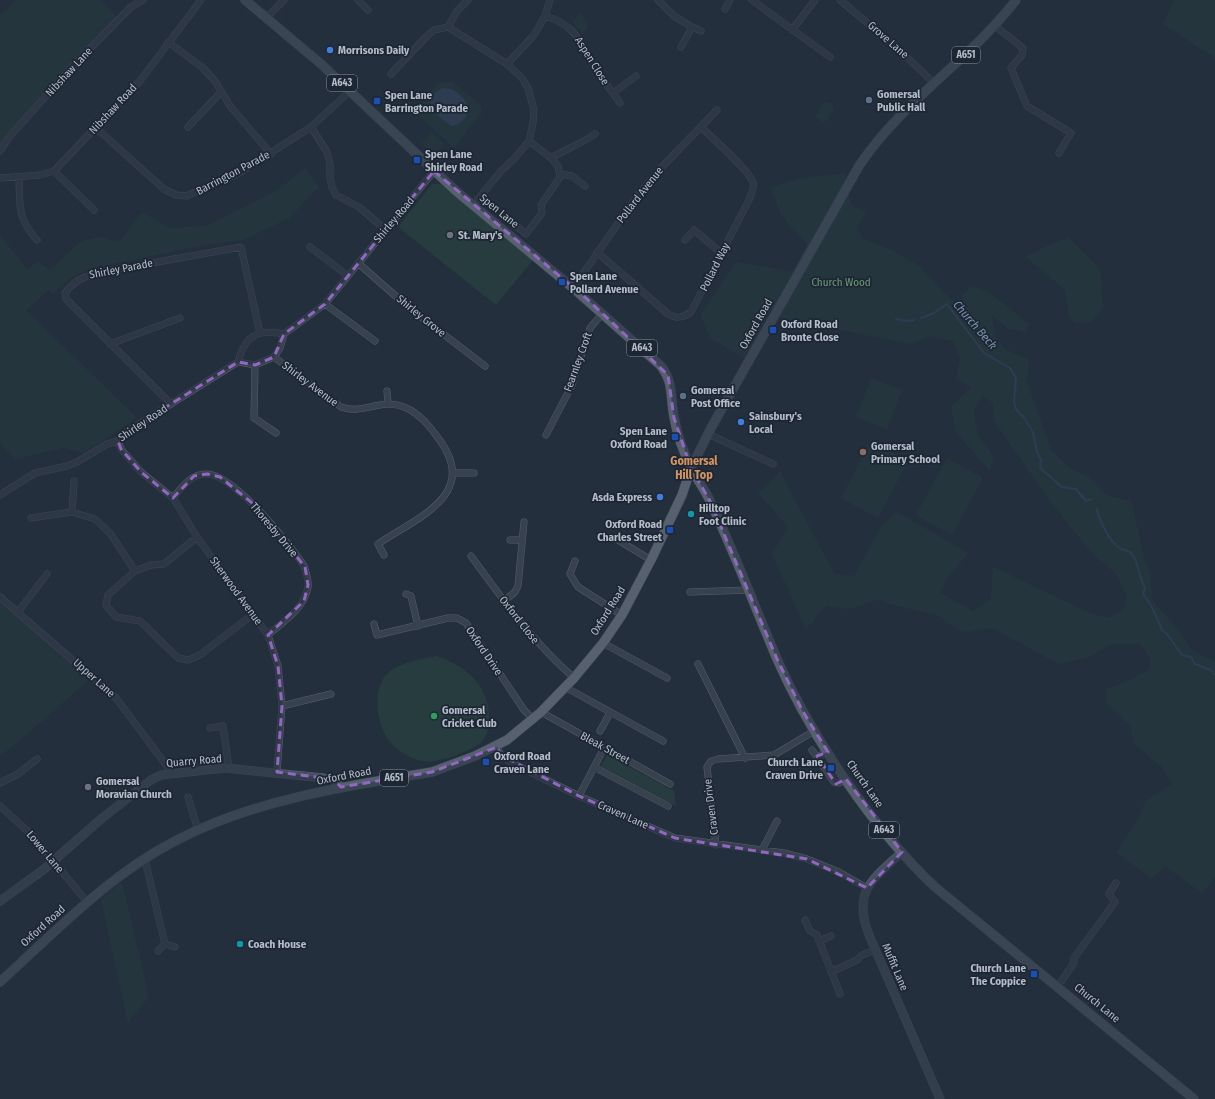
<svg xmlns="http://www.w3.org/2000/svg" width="1215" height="1099" font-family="'Fira Sans Condensed',sans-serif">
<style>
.green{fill:#263c3f}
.water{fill:#394c67}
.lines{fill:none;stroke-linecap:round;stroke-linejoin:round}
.stream{stroke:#394c67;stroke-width:2}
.street-casing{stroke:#565f6c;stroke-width:7}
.secondary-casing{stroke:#565f6c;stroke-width:9}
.primary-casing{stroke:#414a57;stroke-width:10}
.street{stroke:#38414e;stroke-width:6}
.secondary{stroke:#465061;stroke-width:8}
.primary{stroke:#56606e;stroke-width:9}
.marked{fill:none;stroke:#9266c3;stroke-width:3;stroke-dasharray:8 5;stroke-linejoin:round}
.shop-dot{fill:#3f7fe0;stroke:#1d2633;stroke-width:1.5}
.service-dot{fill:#5c6f8a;stroke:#1d2633;stroke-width:1.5}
.transit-dot{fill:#1a4fb4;stroke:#1d2633;stroke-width:1.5}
.worship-dot{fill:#6b7280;stroke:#1d2633;stroke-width:1.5}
.education-dot{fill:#8d6e63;stroke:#1d2633;stroke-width:1.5}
.culture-dot{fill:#0f9aa8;stroke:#1d2633;stroke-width:1.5}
.leisure-dot{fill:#2e9e5b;stroke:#1d2633;stroke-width:1.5}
.labels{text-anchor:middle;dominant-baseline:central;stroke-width:3.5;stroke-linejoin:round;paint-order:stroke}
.shield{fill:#1d2633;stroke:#878f9c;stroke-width:1}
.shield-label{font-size:10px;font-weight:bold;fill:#b4bcc9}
.street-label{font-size:11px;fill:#b4bcc9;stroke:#1d2633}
.poi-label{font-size:11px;font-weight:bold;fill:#b4bcc9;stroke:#1d2633;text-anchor:start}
.park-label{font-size:11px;fill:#6b9a76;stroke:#1d2633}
.water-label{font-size:12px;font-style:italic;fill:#7c92b1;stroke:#1d2633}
.neighbourhood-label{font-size:12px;font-weight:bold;fill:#d59563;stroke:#1d2633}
</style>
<rect width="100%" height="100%" fill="#242f3e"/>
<path class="green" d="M17,0H101L119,19L0,149V15Z
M1174,0H1215V58L1163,24Z
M581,12L588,28L582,33L572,22Z
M452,82L480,104L482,112L456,146H452L415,112L437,84Z
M824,102L831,103L834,110L824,123L816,117L820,106Z
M432,133L444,144L434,155L422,143Z
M305,168L319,187L289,218L243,240L194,247L88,269L70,279L53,294L49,290L26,310L137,418L84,453L64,448L16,459L0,443V235L27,269L38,261L50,270L80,242L102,236L112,241L120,240L142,212L169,228L206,226L278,190Z
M846,173L851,205L866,212L857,227L862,239C877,243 908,257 920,267C934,280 944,296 960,306L963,295L970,286L988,291L1029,324L1026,332L1008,329L992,315C996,348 1001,347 1029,360L1027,382L1051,450L1071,469L1089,477L1106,495L1131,501L1144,557L1150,574L1152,599L1179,631L1192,651L1215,661V878L1202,893L1165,866L1151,879L1117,852L1139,817L1145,801L1172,784L1161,766L1134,744L1130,725L1107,703L1106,689L1132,679L1150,669V658L1139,643L1110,645L1089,657L1059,664L992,628L969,632L957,630L940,616L889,604L879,599L849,609L826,606L806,629L772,554L788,527L758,493L780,472L834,573L854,576L882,525L897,512L968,553L945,581L941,593L973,611L991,599L993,567L1090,613L1108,618L1123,610L1127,597L1116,574L1090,551L1052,504L994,421L993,403L983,396L974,409L977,433L993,457L990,471L956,432L951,407L971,387L956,378L960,359L954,341L929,336L912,344L782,319L772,307L745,359L709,337L701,314L736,262L793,272L807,244L781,215L771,188L797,179Z
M432,184H441L533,260L496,305L398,227Z
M1068,237L1100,269L1103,308L1093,321L1075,324L1069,317L1065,290L1025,256Z
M871,378L902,390L887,429L856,417Z
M871,441L908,461L878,518L841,498Z
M947,458L983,478L952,535L916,515Z
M0,600L88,680L39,724L4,753L0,754Z
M436,656C464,665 487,683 489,714C489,724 489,732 483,740C477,748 463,752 454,756C445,759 431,763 422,761C411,759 398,751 391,743C375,726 370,682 393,669C405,662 422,659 436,656Z
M607,755L674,791L676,806L601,766Z
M122,882L149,997L128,1023L101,899Z"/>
<path class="water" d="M442,88C456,88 460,94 468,105L466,117L459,124L452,126C444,121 425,108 432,97C434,93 439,91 442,88Z"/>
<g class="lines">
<path class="stream" d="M921,318L934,313L947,304L984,353L1010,368L1016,378L1014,402L1016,409L1024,418L1033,432L1037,452L1041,460L1040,468L1062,487L1076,489L1086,501L1091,499
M896,319L907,321L914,320
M1097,509C1099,520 1109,540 1118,547C1122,551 1128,549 1132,554C1139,564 1139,577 1145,588L1143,594L1152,607L1162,630L1167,634L1182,655L1191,657L1195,664L1211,670L1215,675"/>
<defs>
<path id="street" d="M358,0L368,10
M658,0L674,16L692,27L681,47
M752,0L830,57
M840,0L896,47L934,83
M725,9L730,0
M545,16C576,25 580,42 595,67C600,76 606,85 613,93L636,76
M267,17L284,0
M995,26L1023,48L1022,55L1011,68L1027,106L1071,133L1059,153
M448,27L457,11L468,0
M692,27L701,31
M792,30L815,0
M168,42L202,67L215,81L230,106L271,154
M507,64L534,35L545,16L550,0
M391,74L427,36L434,30L448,27L507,64L522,78L528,88L534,110L533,123L529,141L514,159L502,170L473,205
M613,93L620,103
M188,127L221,92
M311,127L327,152L330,164V178L332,187L336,195L359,207L386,230
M96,128L164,189L176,195L186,196L239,173L311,127L350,91
M529,141L551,158C566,149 581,144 595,134
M0,151L10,136L72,67L131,7L143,0
M54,171L94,210
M560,174L572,176L585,186
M0,178L40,175L54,171L140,81L201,0
M19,178C20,206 17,218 37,240
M504,216L526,234L542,213L541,205L560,177L558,166L551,158
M685,240L694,230L721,253
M310,247L348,276
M597,252L668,314C677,319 682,318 691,312L749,200C751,194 755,187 753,182C748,169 712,138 701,127
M358,263L408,307L485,366
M573,288L637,196L661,168L717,110
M325,304L375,341
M110,344L180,318
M274,357L341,407C361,415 381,398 404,407C421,414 431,428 441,442C479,496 414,519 378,544L384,555
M238,362C245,336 257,328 284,334
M255,365L254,418L276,433
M387,391L388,403
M171,404L66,299L65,293C75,279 86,276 102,272L241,247L260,333
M708,434L773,464
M546,435L572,385L590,328L603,313
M118,441L121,449L141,472L173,498L197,537L268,635L278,666L282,706L277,772
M454,473H474
M74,481L72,512L95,519L110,533L135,571
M0,495L35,473L67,466L77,462L107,444L118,441L123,434L238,362L255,365L274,357L280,348L284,334L325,304L434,171
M173,498C182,487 191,474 206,474C233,473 290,544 304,566C306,571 309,582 308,587C304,609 284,621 268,635
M31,518L72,512
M197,537L164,564L151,565L135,571L108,595L106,605L116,617L140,621L178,658L188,660L200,655L252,615
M510,540H522
M618,540L651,560
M471,556C503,600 533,642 574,678
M575,561L570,574L578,587L622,615
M690,592L750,590
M406,594L411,596L418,626
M0,597L116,698L172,773
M504,601L515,592L518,586L524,522
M18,612L47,574
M374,624L377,635L448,618H457L466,623L524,710L533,719
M603,643L667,678
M698,664L745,758
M565,687L663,741
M282,706L331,694
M541,712L670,784
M210,728L223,726L229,769
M600,731L610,713
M497,747L501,755L510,762L579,796L675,838L784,853L807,859L839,872L867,888
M812,750L819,760
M828,752L821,755L819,760L834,782L839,783L846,779
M594,767L668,806
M0,783L18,774L37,759
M579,796L604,748
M188,797L198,830
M0,806L31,834L87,902
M716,845L707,767L711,761L718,759L774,755L814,731
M762,850L777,821
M145,860L165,944L175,947
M805,920L810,931L817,935L840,994
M819,941L831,936
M158,951L165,944
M831,972L857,960L862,955L875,950
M1058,986L1074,963V958L1115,902L1109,894L1116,883"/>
<path id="secondary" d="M902,852C872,880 852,891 869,935L940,1099
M0,901L43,870L101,819L151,780L161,775L225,768L324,778L335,781L341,787"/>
<path id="primary" d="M245,0L321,64L456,191L573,288L661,366C674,383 670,397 674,417C677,434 684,454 692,469C697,480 706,491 711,503C735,554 755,607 777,659C811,736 873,829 935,887L1194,1099
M0,982C56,931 111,873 179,839C257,799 347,786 432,772L475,756L507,740L541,712L574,678L603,643L622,615L651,560L682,495L691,468L711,428L859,166C902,101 969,61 1016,0"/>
</defs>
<use href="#street" class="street-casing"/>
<use href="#secondary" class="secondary-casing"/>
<use href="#primary" class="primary-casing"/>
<use href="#street" class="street"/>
<use href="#secondary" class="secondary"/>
<use href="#primary" class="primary"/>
</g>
<path d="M0 0H1215V1099H0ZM434,171L587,299L668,375L674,418L691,468L710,501L777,659L802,710L828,752L817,756L836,784L846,779L902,852L867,888L807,859L675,838L579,796L501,755L497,747L432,772L341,787L335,781L324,778L277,772L282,706L278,666L268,635L304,601L308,585L305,567L257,507L220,477L207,474L194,476L173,498L141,472L121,449L118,441L123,434L238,362L255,365L274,357L284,334L325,304Z" fill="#242f3e" fill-opacity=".55" fill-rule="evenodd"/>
<path class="marked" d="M434,171L587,299L668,375L674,418L691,468L710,501L777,659L802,710L828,752L817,756L836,784L846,779L902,852L867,888L807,859L675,838L579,796L501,755L497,747L432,772L341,787L335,781L324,778L277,772L282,706L278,666L268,635L304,601L308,585L305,567L257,507L220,477L207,474L194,476L173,498L141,472L121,449L118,441L123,434L238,362L255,365L274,357L284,334L325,304Z"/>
<g class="shop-dot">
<circle cx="330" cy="50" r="4"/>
<circle cx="741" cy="422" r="4"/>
<circle cx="660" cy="497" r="4"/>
</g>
<g class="service-dot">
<circle cx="869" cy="100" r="4"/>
<circle cx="683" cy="396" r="4"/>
</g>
<g class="transit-dot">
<rect x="373" y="97" width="8" height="8" rx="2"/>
<rect x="413" y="156" width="8" height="8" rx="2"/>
<rect x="558" y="278" width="8" height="8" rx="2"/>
<rect x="769" y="326" width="8" height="8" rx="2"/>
<rect x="671" y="433" width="8" height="8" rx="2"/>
<rect x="666" y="526" width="8" height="8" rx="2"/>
<rect x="482" y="758" width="8" height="8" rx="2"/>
<rect x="827" y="764" width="8" height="8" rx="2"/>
<rect x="1030" y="970" width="8" height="8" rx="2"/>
</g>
<g class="worship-dot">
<circle cx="450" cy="235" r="4"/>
<circle cx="88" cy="787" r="4"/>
</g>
<circle class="education-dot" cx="863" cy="452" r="4"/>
<g class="culture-dot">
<circle cx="691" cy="514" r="4"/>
<circle cx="240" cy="944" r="4"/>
</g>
<circle class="leisure-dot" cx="434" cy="716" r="4"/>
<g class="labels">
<g class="shield">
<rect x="952" y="47" width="28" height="16" rx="3"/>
<rect x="327" y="75" width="30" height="16" rx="3"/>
<rect x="627" y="340" width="30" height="16" rx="3"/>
<rect x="380" y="770" width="28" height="16" rx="3"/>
<rect x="869" y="822" width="30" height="16" rx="3"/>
</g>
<g class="shield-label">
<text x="966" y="55">A651</text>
<text x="342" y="83">A643</text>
<text x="642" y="348">A643</text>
<text x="394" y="778">A651</text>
<text x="884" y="830">A643</text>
</g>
<g class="street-label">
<text transform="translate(888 40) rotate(41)">Grove Lane</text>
<text transform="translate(592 61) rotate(58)">Aspen Close</text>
<text transform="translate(69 72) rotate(-47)">Nibshaw Lane</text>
<text transform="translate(113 109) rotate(-47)">Nibshaw Road</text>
<text transform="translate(233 173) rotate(-28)">Barrington Parade</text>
<text transform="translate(640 195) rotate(-52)">Pollard Avenue</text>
<text transform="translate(499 211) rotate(39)">Spen Lane</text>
<text transform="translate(394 220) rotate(-50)">Shirley Road</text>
<text transform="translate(715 267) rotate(-63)">Pollard Way</text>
<text transform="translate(121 269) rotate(-11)">Shirley Parade</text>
<text transform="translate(421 316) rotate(39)">Shirley Grove</text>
<text transform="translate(756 324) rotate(-61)">Oxford Road</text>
<text transform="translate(578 362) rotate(-70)">Fearnley Croft</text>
<text transform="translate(310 384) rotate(37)">Shirley Avenue</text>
<text transform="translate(143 423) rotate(-34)">Shirley Road</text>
<text transform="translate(274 530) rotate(50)">Thoresby Drive</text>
<text transform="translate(236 591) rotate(54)">Sherwood Avenue</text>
<text transform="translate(608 611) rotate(-58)">Oxford Road</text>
<text transform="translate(519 620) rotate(52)">Oxford Close</text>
<text transform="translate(484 651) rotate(56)">Oxford Drive</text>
<text transform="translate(94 678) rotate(42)">Upper Lane</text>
<text transform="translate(605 748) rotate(29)">Bleak Street</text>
<text transform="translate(194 761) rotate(-5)">Quarry Road</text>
<text transform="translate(344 776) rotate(-11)">Oxford Road</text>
<text transform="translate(865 784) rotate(55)">Church Lane</text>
<text transform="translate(711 807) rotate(-97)">Craven Drive</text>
<text transform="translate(623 815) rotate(24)">Craven Lane</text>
<text transform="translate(45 852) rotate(50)">Lower Lane</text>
<text transform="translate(43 926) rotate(-42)">Oxford Road</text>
<text transform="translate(895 967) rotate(67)">Muffit Lane</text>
<text transform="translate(1097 1003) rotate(39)">Church Lane</text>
</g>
<g class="poi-label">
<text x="338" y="50">Morrisons Daily</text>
<text x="877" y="94">Gomersal<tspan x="877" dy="13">Public Hall</tspan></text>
<text x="385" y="95">Spen Lane<tspan x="385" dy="13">Barrington Parade</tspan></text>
<text x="425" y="154">Spen Lane<tspan x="425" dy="13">Shirley Road</tspan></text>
<text x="458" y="235">St. Mary's</text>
<text x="570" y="276">Spen Lane<tspan x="570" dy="13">Pollard Avenue</tspan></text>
<text x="781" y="324">Oxford Road<tspan x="781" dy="13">Bronte Close</tspan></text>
<text x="691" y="390">Gomersal<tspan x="691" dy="13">Post Office</tspan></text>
<text x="749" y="416">Sainsbury's<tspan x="749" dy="13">Local</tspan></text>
<text x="667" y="431" text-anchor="end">Spen Lane<tspan x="667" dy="13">Oxford Road</tspan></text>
<text x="871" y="446">Gomersal<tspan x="871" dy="13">Primary School</tspan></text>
<text x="652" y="497" text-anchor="end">Asda Express</text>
<text x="699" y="508">Hilltop<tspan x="699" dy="13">Foot Clinic</tspan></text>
<text x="662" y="524" text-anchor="end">Oxford Road<tspan x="662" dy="13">Charles Street</tspan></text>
<text x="442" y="710">Gomersal<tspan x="442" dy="13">Cricket Club</tspan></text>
<text x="494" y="756">Oxford Road<tspan x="494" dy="13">Craven Lane</tspan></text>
<text x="823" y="762" text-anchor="end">Church Lane<tspan x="823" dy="13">Craven Drive</tspan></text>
<text x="96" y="781">Gomersal<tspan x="96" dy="13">Moravian Church</tspan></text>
<text x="248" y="944">Coach House</text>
<text x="1026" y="968" text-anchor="end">Church Lane<tspan x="1026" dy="13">The Coppice</tspan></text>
</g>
<g class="park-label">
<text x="841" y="282">Church Wood</text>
</g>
<g class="water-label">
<text transform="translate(975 325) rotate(49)">Church Beck</text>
</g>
<g class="neighbourhood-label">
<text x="694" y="461">Gomersal<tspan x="694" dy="14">Hill Top</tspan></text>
</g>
</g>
</svg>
